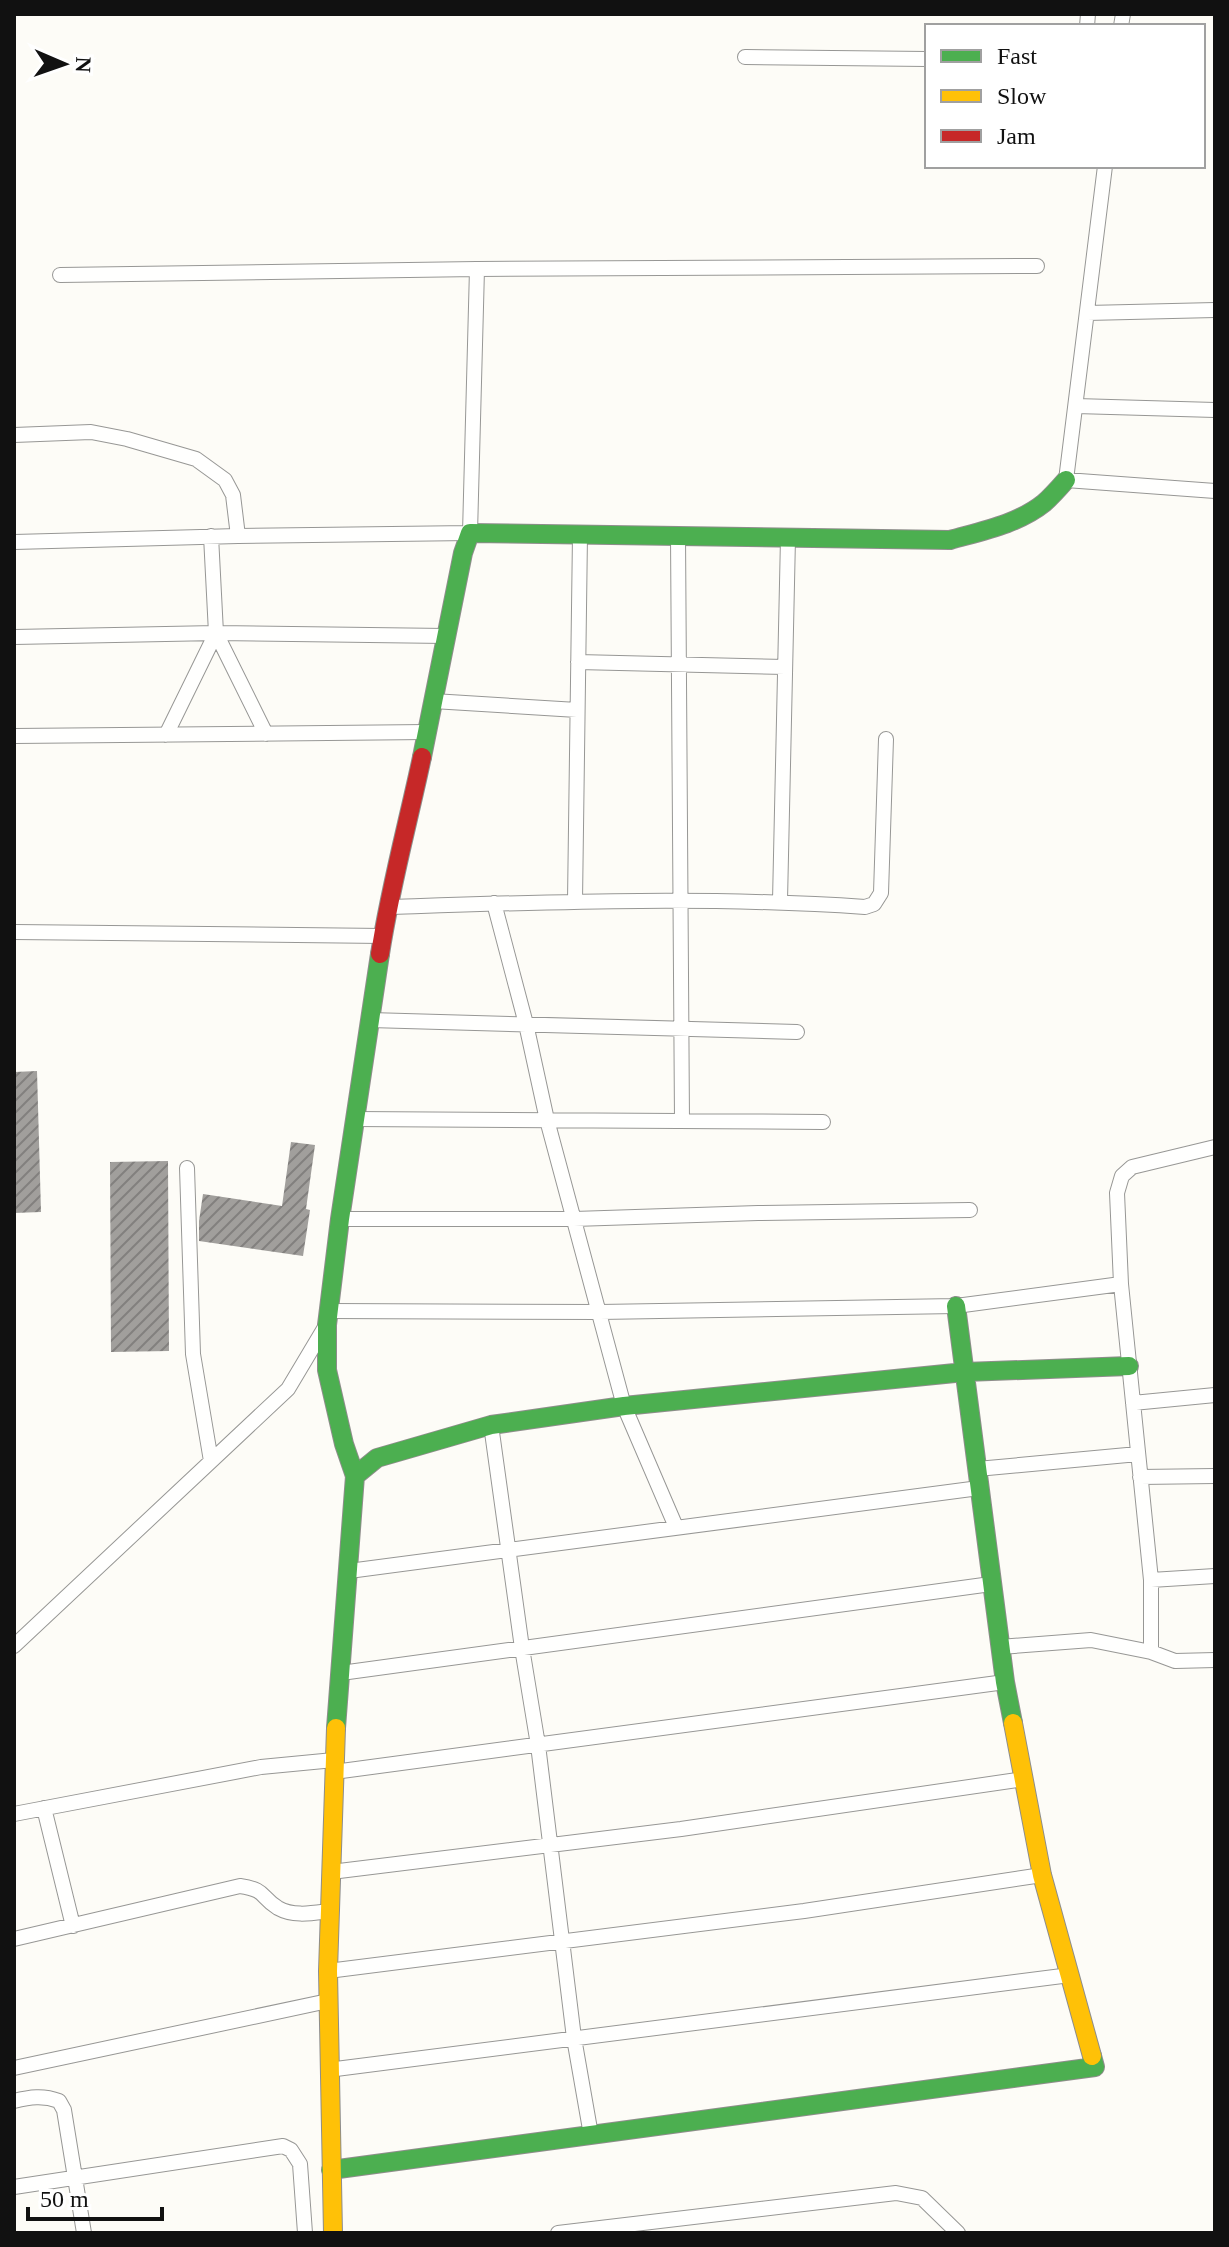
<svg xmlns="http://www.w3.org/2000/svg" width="1229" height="2247" font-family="'Times New Roman',serif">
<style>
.building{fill:url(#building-hatch)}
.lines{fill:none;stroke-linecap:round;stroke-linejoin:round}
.street-casing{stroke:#979795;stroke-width:16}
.fast-casing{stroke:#8e8d8b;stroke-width:20}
.slow-casing{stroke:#8e8d8b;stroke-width:20}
.jam-casing{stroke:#8e8d8b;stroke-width:20}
.street{stroke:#fffffe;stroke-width:14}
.fast{stroke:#4caf50;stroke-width:18}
.slow{stroke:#ffc107;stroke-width:18}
.jam{stroke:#c62828;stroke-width:18}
</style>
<defs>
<pattern id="building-hatch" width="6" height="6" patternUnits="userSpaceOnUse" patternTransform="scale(2)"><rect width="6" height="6" fill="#a19f9c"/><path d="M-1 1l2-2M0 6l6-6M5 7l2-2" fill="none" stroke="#82807e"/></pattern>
</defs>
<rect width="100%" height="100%" fill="#fdfcf7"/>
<path class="building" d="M37,1071L41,1212L14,1213V1072Z
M291,1142L315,1145L306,1209L310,1210L303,1256L199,1241V1221L203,1194L282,1206Z
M168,1161L169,1351L111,1352L110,1162Z"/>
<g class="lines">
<defs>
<path id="street" d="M1087,26L1088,14
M1121,26L1123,14
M745,57L927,59
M1105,166L1066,480L1215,491
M60,275L477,269L1037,266
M1087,313L1215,310
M1076,406L1215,410
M14,435L91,432L127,439L196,459L225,480L233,495L238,536
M678,536L682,1121
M14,542L238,536L470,533L477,269
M216,633L266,734
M14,637L216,633L446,636
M578,662L785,667
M433,701L577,710
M166,735L216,633L211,536
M14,736L427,732
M575,901L580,535
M780,901L788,538
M494,903L526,1024L547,1120L624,1406L676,1527
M387,907C547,902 706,896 865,907L874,904L881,893L886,739
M14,932L383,936
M370,1020L797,1032
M354,1119L823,1122
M187,1168L193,1354L211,1461
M340,1219H574L758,1213L970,1210
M329,1311L600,1312L956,1306L1121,1284
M1133,1403L1215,1395
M491,1425L522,1648L538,1745L574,2038L591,2135
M977,1469L1138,1454
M1140,1477L1215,1476
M349,1571L979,1488
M1151,1580L1215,1576
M14,1646L288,1389L325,1327
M1000,1647L1091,1640L1151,1652L1175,1661L1215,1660
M1151,1652V1580L1121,1284L1117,1193L1122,1176L1132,1167L1215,1147
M341,1673L991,1584
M334,1772L1005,1682
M44,1808L73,1926
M14,1814L261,1767L334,1760
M331,1872L681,1829L1024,1779
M14,1939L240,1886C267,1890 259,1896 278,1908C294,1917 313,1913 330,1911
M328,1971L804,1911L1042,1875
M14,2068L328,2001
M328,2070L1070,1975
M14,2101C30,2097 43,2095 59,2101L64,2110L84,2233
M14,2187L283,2146L291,2150L300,2164L305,2233
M558,2233L896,2193L922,2198L958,2233"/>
<path id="fast" d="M422,757L463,553L470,533L950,540C982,531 1018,524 1044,503C1052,496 1059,488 1066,480
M956,1306L1005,1682L1013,1723
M355,1476L344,1444L327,1370V1325L340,1219L380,954
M336,1728L355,1476L377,1458L491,1425L624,1406L965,1372L1129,1366
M331,2170L1095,2067L1092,2056"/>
<path id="slow" d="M1013,1723L1042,1875L1092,2056
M333,2233L328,1971L336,1728"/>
<path id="jam" d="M380,954C390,888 408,823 422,757"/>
</defs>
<use href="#street" class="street-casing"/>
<use href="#fast" class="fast-casing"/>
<use href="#slow" class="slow-casing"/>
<use href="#jam" class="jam-casing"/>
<use href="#street" class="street"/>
<use href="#fast" class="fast"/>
<use href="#slow" class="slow"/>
<use href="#jam" class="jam"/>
</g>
<rect width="1229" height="2247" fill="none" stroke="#111111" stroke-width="32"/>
<rect x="925" y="24" width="280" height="144" fill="#ffffff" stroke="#a0a0a0" stroke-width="2"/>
<rect x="941" y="50" width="40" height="12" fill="#4caf50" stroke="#a0a0a0" stroke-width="2"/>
<text x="997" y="64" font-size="24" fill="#111111">Fast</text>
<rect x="941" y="90" width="40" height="12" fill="#ffc107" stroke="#a0a0a0" stroke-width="2"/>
<text x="997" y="104" font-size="24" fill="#111111">Slow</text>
<rect x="941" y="130" width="40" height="12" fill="#c62828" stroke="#a0a0a0" stroke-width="2"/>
<text x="997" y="144" font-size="24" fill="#111111">Jam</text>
<g transform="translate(64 64) rotate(92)" stroke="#ffffff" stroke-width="6" paint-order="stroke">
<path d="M0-6L14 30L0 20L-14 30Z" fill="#111111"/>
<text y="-12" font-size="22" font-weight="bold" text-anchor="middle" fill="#111111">N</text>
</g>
<path d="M28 2207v12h134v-12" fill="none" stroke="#111111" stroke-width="4"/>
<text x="40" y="2207" font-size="24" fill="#111111" stroke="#ffffff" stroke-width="6" paint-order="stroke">50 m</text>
</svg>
